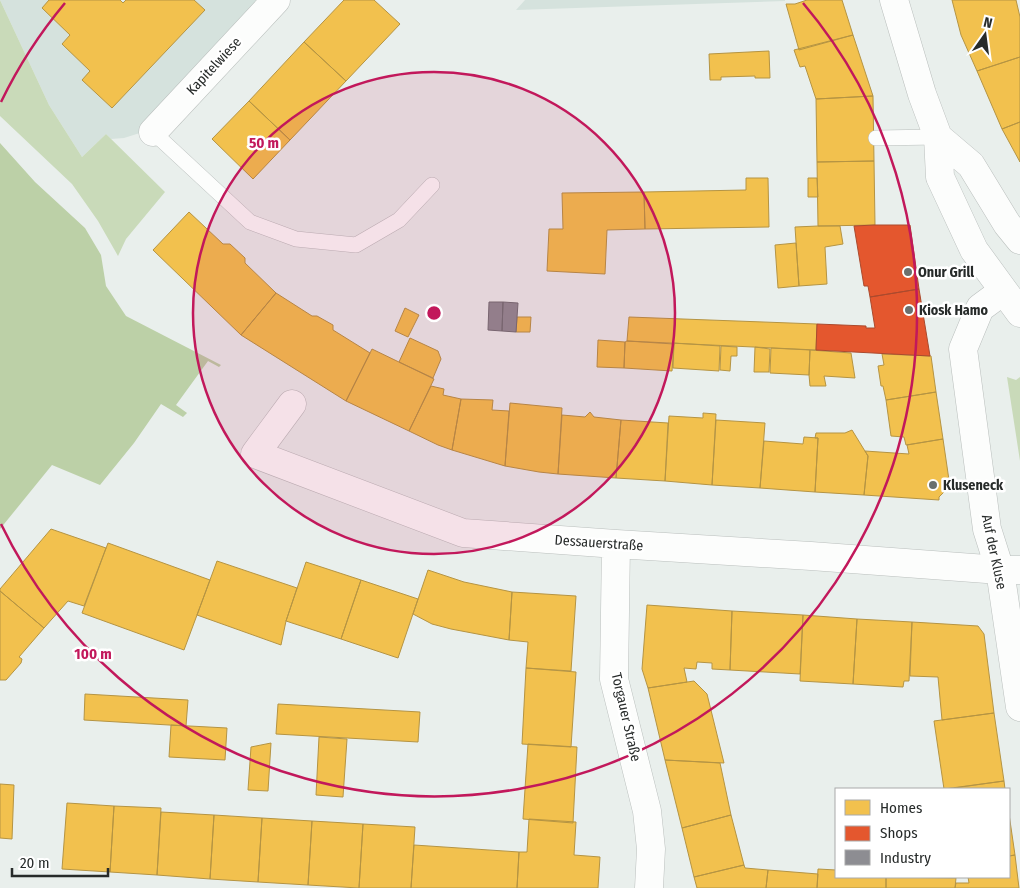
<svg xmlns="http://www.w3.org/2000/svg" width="1020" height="888" font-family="'Fira Sans Condensed',sans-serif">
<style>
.built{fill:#d5e2dd}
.green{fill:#c9dab9}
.forest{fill:#bcd0a7}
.homes{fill:#f2c14e;stroke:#b59443}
.shops{fill:#e4572e;stroke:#ab4a2d}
.industry{fill:#8d8d92;stroke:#6e7073}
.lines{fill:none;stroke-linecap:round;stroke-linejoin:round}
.service-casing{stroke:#babfbd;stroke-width:16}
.minor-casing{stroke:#babfbd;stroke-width:29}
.secondary-casing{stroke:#babfbd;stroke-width:29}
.service{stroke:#fcfdfc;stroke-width:15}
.minor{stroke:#fcfdfc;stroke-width:28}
.secondary{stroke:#fcfdfc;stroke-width:28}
.ring{fill:none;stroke:#c2185b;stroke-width:2.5}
.poi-dot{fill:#6b706e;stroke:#fff;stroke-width:2}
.labels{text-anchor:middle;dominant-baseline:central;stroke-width:5;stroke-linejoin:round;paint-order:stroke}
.street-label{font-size:14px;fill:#272b2a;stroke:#fff}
.poi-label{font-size:14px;font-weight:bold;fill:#272b2a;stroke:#fff;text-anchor:start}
.centre{fill:#c2185b;stroke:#fff;stroke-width:2.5}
.ring-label{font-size:15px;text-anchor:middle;font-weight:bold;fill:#c2185b;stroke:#fff;stroke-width:5;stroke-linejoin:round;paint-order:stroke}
</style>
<rect width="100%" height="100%" fill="#e9efec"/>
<path class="built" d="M0,0H120L123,2L125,0H265L143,132L124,138L111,139L106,134L82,157L49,105Z
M525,0H785V1L516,10Z"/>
<path class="green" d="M0,0L49,105L82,157L106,134L165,192L126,239L118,256L98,221L72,184L0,116Z
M1007,377L1016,380L1020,377V461Z"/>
<path class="forest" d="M0,143L35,182L85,228L101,255L106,286L126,316L221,365L219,367L208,361L176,405L187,413L183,417L161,404L134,443L100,485L52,465L0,529Z"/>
<path class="homes" d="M49,0H120L123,3L126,0H194L205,10L112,108L82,80L90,71L62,44L70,35L42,8Z
M344,0H374L400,24L346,81L304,42Z
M807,0H842L853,35L799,50L786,4H795Z
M952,0H1016L1020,17V57L977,71L961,35Z
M853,35L873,96L816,99L805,66L800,67L794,50Z
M304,42L346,81L290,140L249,101Z
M769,51L770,78H755V76L721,77V80H710L709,54Z
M1020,57V122L1002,129L977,71Z
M873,96L874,161L817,162L816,99Z
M249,101L290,140L253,179L212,139Z
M1020,122V162L1002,129Z
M874,161L875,225L818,226L817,162Z
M746,178H768L769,227L645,229L644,192L746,190Z
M808,178H817L818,197H808Z
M644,192L645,229L607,230L605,274L547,271L549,229H563L562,193Z
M189,212L223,244H230L245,258V263L276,293L241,335L153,250Z
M818,226H840L843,244L825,247L827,284L799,286L795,227Z
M796,243L799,286L778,288L775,245Z
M276,293L312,316H317L333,325V330L370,353L346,401L241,335Z
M405,308L419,315L408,337L395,331Z
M517,317H531L530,332H516Z
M629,317L817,324L816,350L627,341Z
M410,338L438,351L441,359L433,378L399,362Z
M598,340L625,342L624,368L597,367Z
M627,341L674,344L672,371L624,368L625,342Z
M674,343L720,346L719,371L673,368Z
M721,346L737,347V356H731L730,371L720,370Z
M755,347L770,349L769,372H754Z
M771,348L810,350L809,375L770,373Z
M372,349L434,379L409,431L346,401Z
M810,350L851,353L855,378L824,376L826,386H810L809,375Z
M882,354L931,356L936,392L886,400L883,386H881L878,366L884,365Z
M431,386L444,389L443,395L461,399L452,450L438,445L409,431Z
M936,392L943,439L906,445L904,437L891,436L886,400Z
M461,399L493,400L492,410L509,411L505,466L452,450Z
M510,403L562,408L558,474L539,472L505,466Z
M590,412L594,417L621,420L616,478L558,474L562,415L585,417Z
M703,413L716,414L712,485L665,481L669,416L703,418Z
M621,420L668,423L665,481L616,478Z
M716,420L765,423L760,488L712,485Z
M852,430L868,456L864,495L815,492L818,438H815L816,433H845Z
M804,437L818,438L815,492L760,488L764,441L803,444Z
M943,439L950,487L948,488L939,497V500L864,495L868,456L865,451L909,454L907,445Z
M51,529L106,548L84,606L68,601L44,628L0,591V589Z
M108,543L210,580L184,650L82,613Z
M217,561L297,588L286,621L281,645L197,615Z
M306,562L361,580L341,639L286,621Z
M428,570L464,582L512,592L509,640L451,629L432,624L413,614Z
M361,580L418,599L398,658L341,639Z
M0,591L44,628L19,657L22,659L21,663L6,680H0Z
M512,592L576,596L571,671L526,668L528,642L509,640Z
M647,605L732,611L730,670L712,669V663L697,662L696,669L684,668L687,682L648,688L642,669Z
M732,611L803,615L800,674L730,670Z
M803,615L857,619L853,684L800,681Z
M857,619L912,622L909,681H904L903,687L853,684Z
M912,622L978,626L984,634L994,713L942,720L938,677L910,676Z
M526,668L576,672L571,747L522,744Z
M694,681L707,694L724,763L665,760L648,688Z
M85,694L188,700L186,726L84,720Z
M278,704L420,712L418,742L276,734Z
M994,713L1004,781L944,789L934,721Z
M171,725L227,728L225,760L169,757Z
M319,737L347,739L343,797L316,795Z
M271,743L268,791L248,790L251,747Z
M528,744L577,747L573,823L523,819Z
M665,760L720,763L731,815L682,828Z
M1004,781L1005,789H954V788Z
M0,784L14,785L12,839L0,838Z
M67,803L114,806L110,872L62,869Z
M114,806L161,808L157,875L110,872Z
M161,812L214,815L210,879L157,875Z
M1009,814L1015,855L1009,856Z
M214,815L262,818L258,882L210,879Z
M731,815L744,865L694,877L682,828Z
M262,818L312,821L308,885L258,882Z
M529,819L576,822L574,855L600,857L598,888H517L519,852H527Z
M312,821L363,824L359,888L308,885Z
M363,824L415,827L411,888H359Z
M414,845L519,852L517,888H411Z
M1015,855L1019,888H955L956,883H969L968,877H1009V856Z
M744,865L745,868L768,870L766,888H697L694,877Z
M818,869L836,870V877H886V888H817Z
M768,870L818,874L817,888H766Z
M886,877L956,878L955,888H886Z"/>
<path class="shops" d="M875,225H910L919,289L870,297L868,286H864L854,226Z
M919,289L930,356L816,350L817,324L866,326V328H875L870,297Z"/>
<path class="industry" d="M489,302H503L502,331L488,330Z
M503,302L518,303L516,332L502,331Z"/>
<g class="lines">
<defs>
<path id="service" d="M153,132L250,222L296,239L356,245L399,220L432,185
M876,138L938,137"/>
<path id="minor" d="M153,132L276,0
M1003,291L980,308L963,349L987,529L1000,570L1020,707
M292,404L255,454L463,533L616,544L811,556L1000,570H1020
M616,544L614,679L647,811L651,849L649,888"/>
<path id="secondary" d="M894,0L922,94L938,137L940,177L974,250L1020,313
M938,137L971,165L1007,224L1020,240"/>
</defs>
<use href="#service" class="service-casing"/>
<use href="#minor" class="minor-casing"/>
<use href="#secondary" class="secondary-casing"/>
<use href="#service" class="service"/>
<use href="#minor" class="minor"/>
<use href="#secondary" class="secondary"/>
</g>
<circle cx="434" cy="313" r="241" fill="#c2185b" fill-opacity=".12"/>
<g class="ring">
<circle cx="434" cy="313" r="241"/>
<path d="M1 102A482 482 0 0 1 65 3M803 3A482 482 0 1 1 1 524"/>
</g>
<g class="poi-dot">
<circle cx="908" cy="272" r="5"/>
<circle cx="909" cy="310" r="5"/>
<circle cx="933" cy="485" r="5"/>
</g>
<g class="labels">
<g class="street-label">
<text transform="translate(214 66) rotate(-47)">Kapitelwiese</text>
<text transform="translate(599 543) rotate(4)">Dessauerstraße</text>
<text transform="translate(994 552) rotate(78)">Auf der Kluse</text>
<text transform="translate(626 717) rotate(77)">Torgauer Straße</text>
</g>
<g class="poi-label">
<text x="918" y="272">Onur Grill</text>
<text x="919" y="310">Kiosk Hamo</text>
<text x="943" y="485">Kluseneck</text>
</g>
</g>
<circle cx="434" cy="313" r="8" class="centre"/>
<g class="ring-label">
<text x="264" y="148">50 m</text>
<text x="93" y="659">100 m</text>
</g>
<rect x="835" y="788" width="175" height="90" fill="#ffffff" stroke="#a9aaaa"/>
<rect x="845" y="800" width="25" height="15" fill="#f2c14e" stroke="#a9aaaa"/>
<text x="880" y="813" font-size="15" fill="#272b2a">Homes</text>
<rect x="845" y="826" width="25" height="15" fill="#e4572e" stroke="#a9aaaa"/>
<text x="880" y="838" font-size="15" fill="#272b2a">Shops</text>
<rect x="845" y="850" width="25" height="15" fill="#8d8d92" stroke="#a9aaaa"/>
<text x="880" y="863" font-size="15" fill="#272b2a">Industry</text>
<g transform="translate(985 35) rotate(14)" stroke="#ffffff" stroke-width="4" paint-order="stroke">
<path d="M0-4L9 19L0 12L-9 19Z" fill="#272b2a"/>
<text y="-8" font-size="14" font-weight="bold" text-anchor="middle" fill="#272b2a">N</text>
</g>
<path d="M12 868v8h96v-8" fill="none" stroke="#272b2a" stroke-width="2.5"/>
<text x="20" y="868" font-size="15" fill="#272b2a" stroke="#ffffff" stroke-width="4" paint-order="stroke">20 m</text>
</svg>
